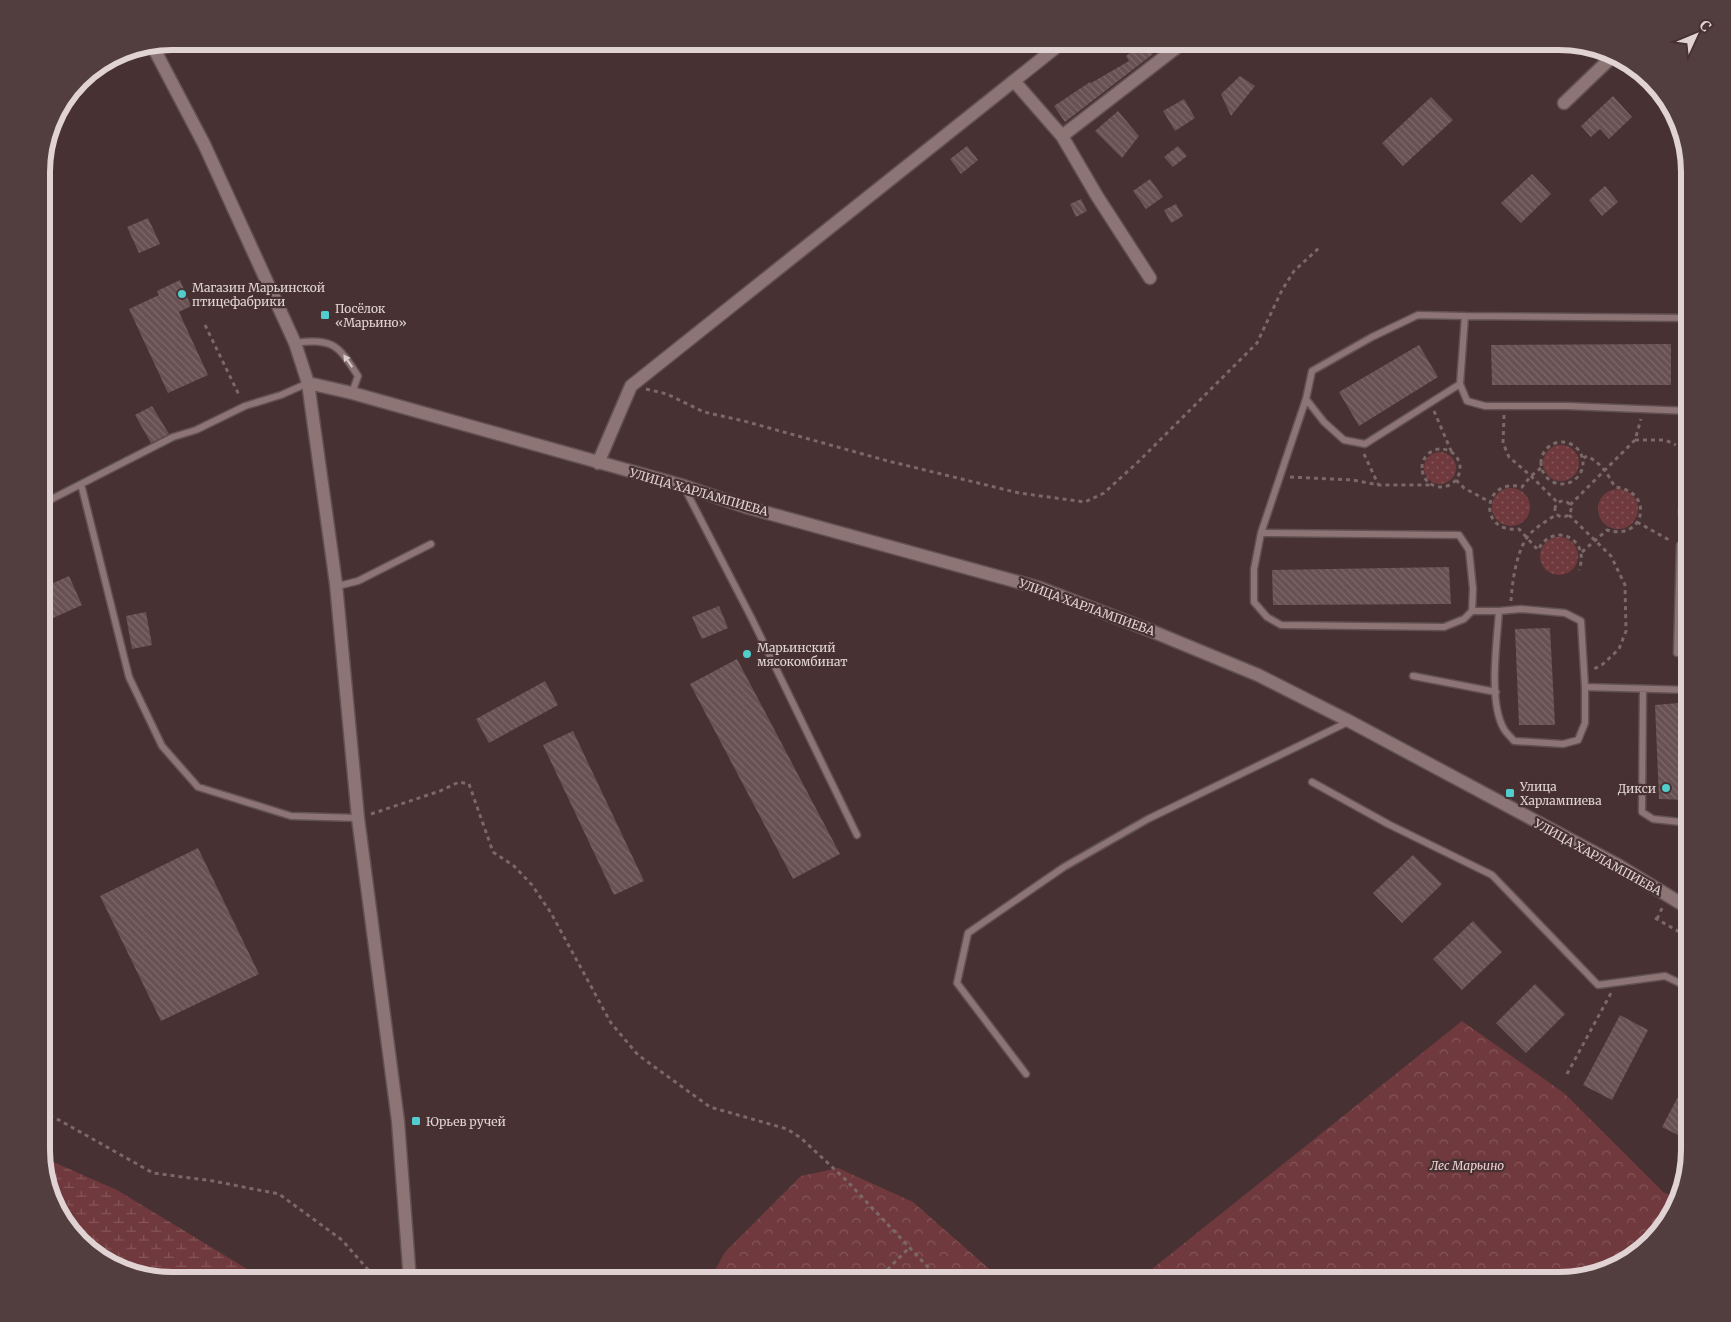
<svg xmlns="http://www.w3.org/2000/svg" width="1731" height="1322" font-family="Merriweather,serif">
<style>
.green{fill:url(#green-dots)}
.forest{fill:url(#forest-crowns)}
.wetland{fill:url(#wetland-marsh)}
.building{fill:url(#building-back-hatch)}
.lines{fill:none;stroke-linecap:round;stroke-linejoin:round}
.service-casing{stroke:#625152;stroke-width:9}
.minor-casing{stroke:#625152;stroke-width:15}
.path{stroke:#7b6868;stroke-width:3;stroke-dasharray:4 4;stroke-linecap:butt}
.service{stroke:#8d7475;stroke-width:6}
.minor{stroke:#8d7475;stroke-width:12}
.oneway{fill:#d9caca}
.poi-dot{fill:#52cdcd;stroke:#473132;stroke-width:2}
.labels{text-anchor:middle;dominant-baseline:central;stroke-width:4.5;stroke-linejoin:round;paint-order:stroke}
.poi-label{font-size:12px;fill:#e1d3d3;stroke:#473132;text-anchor:start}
.street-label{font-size:12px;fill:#e1d3d3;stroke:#473132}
.park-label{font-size:12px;font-style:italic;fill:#edd1d2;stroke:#473132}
.rim{fill:none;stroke:#e1d3d3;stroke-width:6}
</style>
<defs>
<pattern id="green-dots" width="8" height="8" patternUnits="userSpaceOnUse" patternTransform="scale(1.25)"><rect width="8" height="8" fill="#70393d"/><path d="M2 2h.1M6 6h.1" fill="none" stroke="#845558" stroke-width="1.8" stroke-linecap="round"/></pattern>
<pattern id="forest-crowns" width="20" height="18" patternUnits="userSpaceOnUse" patternTransform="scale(1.25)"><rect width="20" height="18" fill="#70393d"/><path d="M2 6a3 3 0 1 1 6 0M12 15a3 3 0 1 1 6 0" fill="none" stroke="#845558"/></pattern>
<pattern id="wetland-marsh" width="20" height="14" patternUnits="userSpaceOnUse" patternTransform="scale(1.25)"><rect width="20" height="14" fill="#70393d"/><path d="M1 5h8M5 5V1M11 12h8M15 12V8" fill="none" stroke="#845558"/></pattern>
<pattern id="building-back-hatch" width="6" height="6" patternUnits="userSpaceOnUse" patternTransform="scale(1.25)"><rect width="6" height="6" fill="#685152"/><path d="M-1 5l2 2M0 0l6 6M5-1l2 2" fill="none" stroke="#7d696a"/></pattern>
</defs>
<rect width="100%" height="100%" fill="#473132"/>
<path class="green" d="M1543 463a18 18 0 1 1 36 0a18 18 0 1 1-36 0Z
M1424 468a16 16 0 1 1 32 0a16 16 0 1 1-32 0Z
M1492 507a19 19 0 1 1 38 0a19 19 0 1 1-38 0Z
M1598 509a20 20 0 1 1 40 0a20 20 0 1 1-40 0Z
M1540 556a19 19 0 1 1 38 0a19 19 0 1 1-38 0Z"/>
<path class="forest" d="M1462,1021L1564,1093L1663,1192L1679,1199L1663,1230L1616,1267L1559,1281H1137Z
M838,1168L913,1202L1003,1281H709L725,1252L801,1176Z"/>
<path class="wetland" d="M42,1157L117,1190L267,1281H172L130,1274L92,1254L55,1208Z"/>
<path class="building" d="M1144,42L1153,54L1065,122L1054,106L1090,82L1091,83L1129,61L1126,56Z
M1240,76L1255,86L1231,116L1221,94Z
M1613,96L1632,117L1609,139L1600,129L1591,137L1581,126Z
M1431,97L1453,120L1403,166L1382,143Z
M1184,99L1195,118L1175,131L1163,111Z
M1118,111L1139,136L1122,158L1095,131Z
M967,146L978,160L961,174L950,159Z
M1178,146L1187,156L1173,167L1164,157Z
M1532,174L1551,194L1521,223L1501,203Z
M1150,179L1163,197L1146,209L1133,191Z
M1605,186L1618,202L1602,216L1589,200Z
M1081,199L1087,211L1076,217L1070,204Z
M1176,204L1183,216L1171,223L1164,210Z
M148,218L160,244L139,253L127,227Z
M180,280L191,306L179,312L208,375L168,393L129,309L159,295L157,291Z
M1671,344V385H1492L1491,345Z
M1419,345L1438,377L1359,426L1339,392Z
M152,406L169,434L151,443L135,415Z
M1449,567L1451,604L1273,605L1272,570Z
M69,576L82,605L42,623V588Z
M719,606L728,628L702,639L692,617Z
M146,612L152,645L132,649L126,616Z
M1550,628L1555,725H1519L1515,629Z
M737,659L840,854L793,879L690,684Z
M545,681L558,705L489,743L476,719Z
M1690,702V800L1659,799L1655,705Z
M573,731L644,881L614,895L543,745Z
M198,848L259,974L161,1021L100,896Z
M1413,855L1442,884L1402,923L1373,893Z
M1473,921L1502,952L1462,990L1433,959Z
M1535,984L1565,1014L1526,1053L1496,1023Z
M1620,1015L1648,1030L1612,1100L1583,1085Z
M1690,1074V1141L1662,1127Z"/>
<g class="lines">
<defs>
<path id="service" d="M1465,316L1690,318
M295,343C334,338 338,345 358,376L352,393
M1460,384L1467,401L1485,406H1567L1690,411
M1306,399L1312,371L1372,337L1418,315L1465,316L1460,384L1365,444L1344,440L1324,422L1306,399L1261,533L1254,569V602L1267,617L1281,625L1444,627L1464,619L1472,611H1499L1521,609L1565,613L1581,621L1585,687
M81,484L129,677L162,746L198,787L291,816L358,818
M684,487L752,619L857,835
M42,504L173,437L196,430L245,406L281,395L308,383
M1682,514L1685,449H1690
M1261,533L1459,535L1469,550L1473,589L1472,611
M336,584L342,585L358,581L431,544
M1499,611C1497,642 1488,702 1504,729C1506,733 1511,737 1514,741L1563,744L1578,740L1585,723V687L1690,690
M1677,653L1680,545L1690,546
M1413,676L1496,692
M1643,689L1642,812L1653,819L1690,823
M1312,782L1388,824L1492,875L1598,985L1665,976L1690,988
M1026,1074L957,983L968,933L1064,867L1148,819L1348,722"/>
<path id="minor" d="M152,45L204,144L295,343L308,383L336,584L358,818L398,1121L410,1281
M1014,81L1062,136L1097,196L1150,278
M1564,103L1614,55
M1062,136L1185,41
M308,383L352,393L684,486L746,507L1040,588L1149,630L1258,675L1349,721L1616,864L1690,909
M598,463L631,386L1064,41"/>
</defs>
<use href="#service" class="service-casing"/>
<use href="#minor" class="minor-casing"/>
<path class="path" d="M205,325L240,397
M646,389L667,394L704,412L744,421L888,461L1019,493L1085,502L1104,493L1139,461L1257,343L1282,290L1294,271L1319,248
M1434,411L1452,453
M1504,415L1503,443L1509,457L1531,476L1558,503
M1635,440H1665L1676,445
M1541 463a21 21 0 1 1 42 0a21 21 0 1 1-42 0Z
M1422 468a19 19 0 1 1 38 0a19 19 0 1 1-38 0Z
M1364,454L1378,484
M1541,468L1531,476L1522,487C1481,477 1478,534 1519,529L1538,550C1553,521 1591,538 1579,570
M1290,477L1353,480L1379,485H1431
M1456,480L1464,488L1490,502
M1555 509a8 8 0 1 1 16 0a8 8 0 1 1-16 0Z
M1570,505L1635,440L1641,419
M1569,515L1611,556L1625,585L1626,631L1619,649L1603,664L1594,669
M1637,522L1671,541
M1582,552L1607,530C1645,542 1655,491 1615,487C1607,473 1602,464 1587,456L1582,459
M1511,601C1512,583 1516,555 1526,539C1533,528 1547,521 1557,514
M371,814L440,791L459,782L469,784L493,852L514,866L532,885L551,913L611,1023L638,1055L710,1107L787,1129L801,1138L846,1180L941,1281
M1655,918L1690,938
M1657,919L1663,906
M1567,1074L1611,993
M42,1113L59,1120L153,1173L213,1181L279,1194L342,1240L378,1281
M876,1281L909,1248"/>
<use href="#service" class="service"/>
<use href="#minor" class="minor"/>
</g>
<defs><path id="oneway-solid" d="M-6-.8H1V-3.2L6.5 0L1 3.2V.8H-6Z" transform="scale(1.25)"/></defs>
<use class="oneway" href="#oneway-solid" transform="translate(348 361) rotate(-125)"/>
<g class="poi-dot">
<circle cx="182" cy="294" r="5"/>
<rect x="320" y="310" width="10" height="10" rx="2.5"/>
<circle cx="747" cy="654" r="5"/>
<circle cx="1666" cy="788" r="5"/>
<rect x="1505" y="788" width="10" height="10" rx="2.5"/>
<rect x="411" y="1116" width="10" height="10" rx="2.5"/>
</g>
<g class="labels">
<g class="poi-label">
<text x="192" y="287">Магазин Марьинской<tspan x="192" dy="14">птицефабрики</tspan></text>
<text x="335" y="308">Посёлок<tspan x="335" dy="14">«Марьино»</tspan></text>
<text x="757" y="647">Марьинский<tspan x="757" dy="14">мясокомбинат</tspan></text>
<text x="1520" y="786">Улица<tspan x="1520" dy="14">Харлампиева</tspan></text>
<text x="1656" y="788" text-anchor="end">Дикси</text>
<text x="426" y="1121">Юрьев ручей</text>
</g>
<g class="street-label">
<text transform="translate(699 492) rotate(16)">УЛИЦА ХАРЛАМПИЕВА</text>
<text transform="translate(1087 607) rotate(20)">УЛИЦА ХАРЛАМПИЕВА</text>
<text transform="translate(1598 857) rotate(29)">УЛИЦА ХАРЛАМПИЕВА</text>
</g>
<g class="park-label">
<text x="1467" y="1165">Лес Марьино</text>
</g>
</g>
<path d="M0 0H1731V1322H0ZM172 50H1559A122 122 0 0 1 1681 172V1150A122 122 0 0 1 1559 1272H172A122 122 0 0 1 50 1150V172A122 122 0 0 1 172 50Z" fill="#533e3f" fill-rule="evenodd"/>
<path class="rim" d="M172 50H1559A122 122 0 0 1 1681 172V1150A122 122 0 0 1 1559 1272H172A122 122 0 0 1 50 1150V172A122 122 0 0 1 172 50Z"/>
<g transform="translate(1696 35) rotate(46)" stroke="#473132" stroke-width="4" paint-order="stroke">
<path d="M0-4L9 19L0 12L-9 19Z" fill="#e1d3d3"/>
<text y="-8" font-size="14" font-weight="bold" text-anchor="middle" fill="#e1d3d3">С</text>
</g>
</svg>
